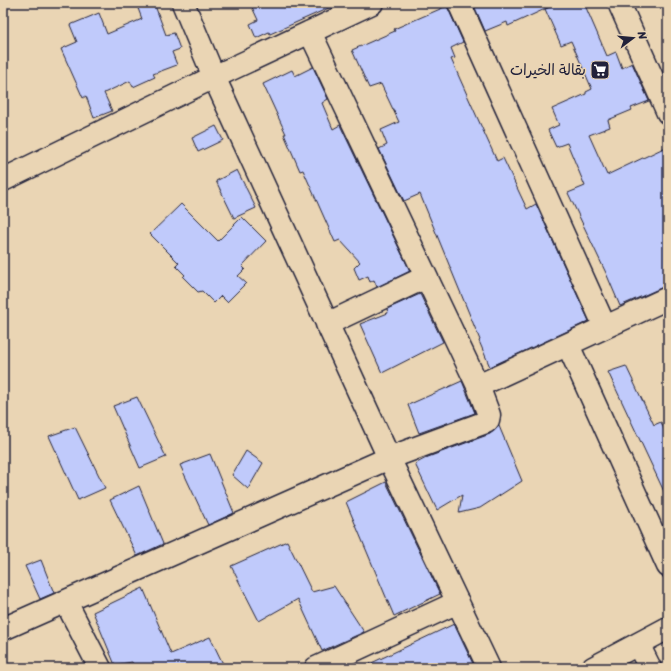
<svg xmlns="http://www.w3.org/2000/svg" width="671" height="671" font-family="Sriracha,'Playpen Sans Arabic',sans-serif">
<style>
.building{fill:#c0cafb;stroke:#22223b}
.lines{fill:none;stroke-linecap:round;stroke-linejoin:round}
.minor-casing{stroke:#22223b;stroke-width:25}
.minor{stroke:#ead5b4;stroke-width:22}
.labels{text-anchor:middle;dominant-baseline:central;stroke-width:3;stroke-linejoin:round;paint-order:stroke}
.poi-label{font-size:15px;fill:#22223b;stroke:#ead5b4;text-anchor:end}
</style>
<rect width="100%" height="100%" fill="#ead5b4"/>
<filter id="ink" filterUnits="userSpaceOnUse"><feTurbulence type="fractalNoise" baseFrequency=".025" numOctaves="2"/><feDisplacementMap in="SourceGraphic" scale="8" xChannelSelector="R" yChannelSelector="G"/><feConvolveMatrix kernelMatrix="1 2 1 2 8 2 1 2 1" color-interpolation-filters="sRGB"/></filter>
<g filter="url(#ink)">
<path class="building" d="M136,3H154L166,35L174,33L180,49L172,52L177,65L153,74L155,77L133,87L130,81L104,93L112,111L94,118L86,96L83,98L61,49L77,42L70,25L99,13L107,34L142,19Z
M261,3H340L270,34L269,32L256,38L250,24L258,20L252,7Z
M473,3H558L508,26L507,22L485,31Z
M560,3H584L607,56L616,52L622,68L632,63L649,101L631,108L632,110L608,120L610,127L589,135L607,175L668,146V286L663,287L620,306L606,273L568,193L585,186L567,143L556,147L548,130L559,125L552,109L586,94V92L592,89L571,41L561,45L545,9Z
M447,6L463,42L451,48L455,58L451,59L477,117L497,161L503,158L527,209L536,204L589,321L490,367L479,341L480,340L420,194L404,201L379,149L387,145L381,130L399,122L381,84L369,88L352,50L395,31L394,29Z
M313,67L328,99L322,103L333,129L340,125L410,271L377,287L374,280L370,282L368,276L359,280L354,268L360,262L340,240L335,242L303,170L300,171L284,134H286L263,84L292,70L295,76Z
M216,126L223,140L198,152L192,138Z
M237,170L256,208L234,218L216,181Z
M181,204L218,241L242,217L266,241L242,266L245,269L238,276L246,283L227,302L221,296L214,303L202,291L198,292L183,277L185,275L176,266L179,263L150,234Z
M420,294L443,342L382,373L360,324L388,313L387,309Z
M626,366L654,425L661,422L668,438V500L608,372Z
M462,381L475,413L419,433L408,405Z
M137,397L166,457L140,468L113,406Z
M499,426L522,481L480,508L459,513L462,495L437,510L415,464L428,457L490,434Z
M75,427L105,488L78,500L49,436Z
M246,451L263,463L248,489L232,475Z
M210,454L234,513L208,525L180,465Z
M386,482L440,594L394,616L346,502Z
M139,486L163,544L137,556L110,500Z
M287,541L312,592L334,586L364,632L322,651L298,599L259,621L231,566Z
M41,560L54,593L40,599L25,566Z
M143,588L171,654L210,637L225,668H134L132,662L115,665L93,612Z
M454,624L475,668H361Z"/>
<g class="lines">
<defs>
<path id="minor" d="M183,3L214,77L389,458L489,668
M459,3L605,327
M619,3L668,113
M310,32L478,386
M3,180L214,77L372,3
M327,324L426,277
M568,345L668,566
M66,602L100,668
M3,629L389,458L486,422L488,420L489,415L478,386L668,298
M638,644L650,668
M316,668L458,602
M593,668L668,628"/>
</defs>
<use href="#minor" class="minor-casing"/>
<use href="#minor" class="minor"/>
</g>
</g>
<defs>
<symbol id="supermarket-square" viewBox="-11 -11 22 22"><rect x="-9" y="-9" width="18" height="18" rx="4" fill="#22223b" stroke="#ead5b4"/><path d="M-6-5.5h2.5l.6 2H6L4.5 2H-2.5L-4.4-4H-6ZM-1.5 3.2a1.3 1.3 0 1 0 .1 0ZM3 3.2a1.3 1.3 0 1 0 .1 0Z" fill="#fff"/></symbol>
</defs>
<g fill-rule="evenodd">
<use href="#supermarket-square" x="589" y="59" width="22" height="22"/>
</g>
<g class="labels">
<g class="poi-label">
<text x="586" y="70">بقالة الخيرات</text>
</g>
</g>
<rect width="671" height="671" fill="none" stroke="#ead5b4" stroke-width="16"/>
<rect x="8" y="8" width="655" height="655" fill="none" stroke="#22223b" stroke-width="1.5" filter="url(#ink)"/>
<g transform="translate(633 38) rotate(74)" stroke="#ead5b4" stroke-width="3" paint-order="stroke">
<path d="M0-3L7 15L0 10L-7 15Z" fill="#22223b"/>
<text y="-6" font-size="11" font-weight="bold" text-anchor="middle" fill="#22223b">N</text>
</g>
</svg>
